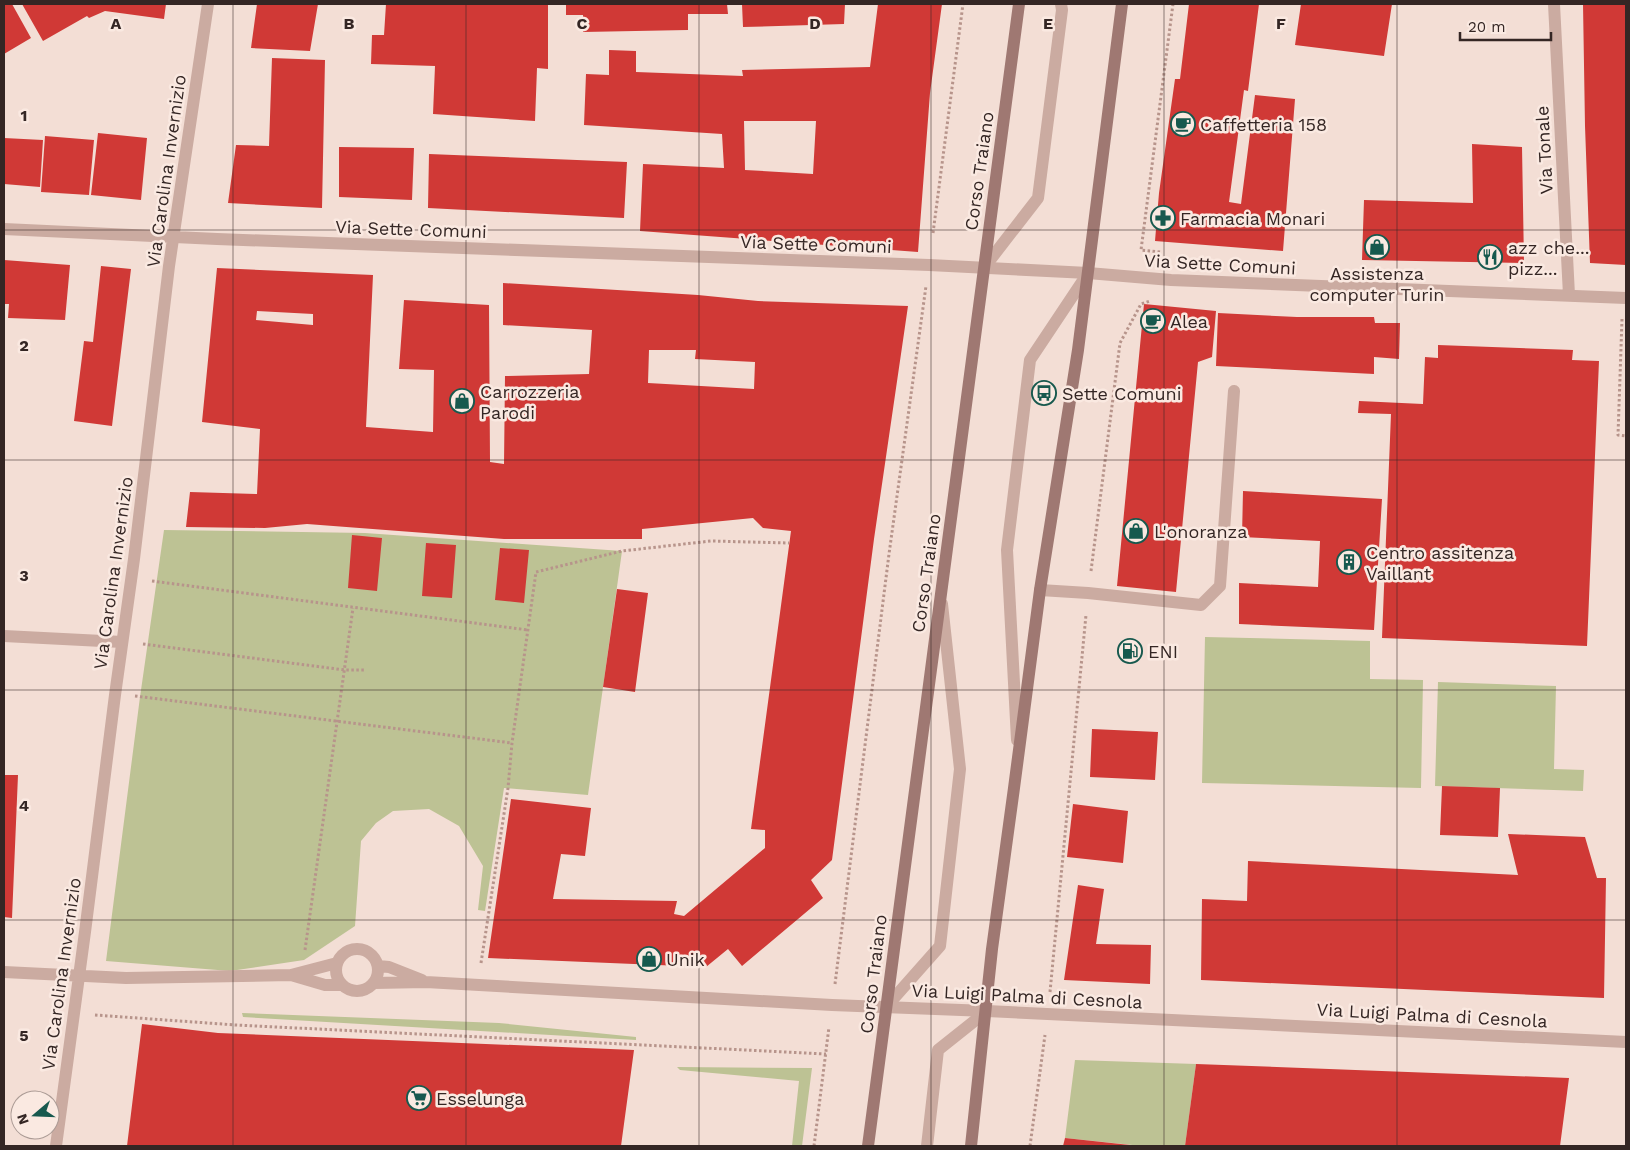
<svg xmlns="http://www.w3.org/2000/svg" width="1630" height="1150" font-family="'Work Sans',sans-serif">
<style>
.green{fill:#bdc294}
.building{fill:#d03936;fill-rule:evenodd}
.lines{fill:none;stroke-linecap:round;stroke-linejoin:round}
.path{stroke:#b7948b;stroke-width:3;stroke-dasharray:2.5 2.5;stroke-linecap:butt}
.lane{stroke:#cbaba1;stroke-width:12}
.street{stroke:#cbaba1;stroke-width:12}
.secondary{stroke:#9f7872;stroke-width:12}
.grid{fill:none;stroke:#342624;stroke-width:1;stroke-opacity:0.55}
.labels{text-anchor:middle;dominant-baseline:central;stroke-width:5;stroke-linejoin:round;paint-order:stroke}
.poi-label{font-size:18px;fill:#342624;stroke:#fae9e1;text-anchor:start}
.street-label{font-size:18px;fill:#342624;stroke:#fae9e1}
.grid-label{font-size:16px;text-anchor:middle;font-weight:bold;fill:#342624;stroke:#fae9e1;stroke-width:5;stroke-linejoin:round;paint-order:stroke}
</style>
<rect width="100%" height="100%" fill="#f3ded5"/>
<path class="green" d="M164,530L365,533L622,551L588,795L504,788L485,911L478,910L483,866L459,826L429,809L393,811L376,823L361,841L355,926L304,960L230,971L106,961L140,697Z
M1205,637L1370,641V679L1423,680L1421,788L1202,783Z
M1438,682L1556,686L1554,769L1584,770L1583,791L1435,786Z
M242,1013L499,1023L636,1037V1040L243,1017Z
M1075,1060L1196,1064L1185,1146H1142L1065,1138Z
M677,1067L812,1068L802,1146H792L799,1081L680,1070Z"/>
<path class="building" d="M4,4H12L31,38L4,54Z
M22,4H166L164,19L105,11L89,18L87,16L43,41Z
M257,4H318L310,51L251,48Z
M386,4H548V69L537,68L535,121L433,114L435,66L371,64L372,35H384Z
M566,4H727L728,14H688V30L583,32V15H566Z
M742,4H845L844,24L743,27Z
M878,4H942L930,93L918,252L640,231L643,164L724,168L722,134L584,125L586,74L609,75V50L636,51V72L743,76L742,70L870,67ZM744,121H816L813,174L745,170Z
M1189,4H1259L1248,91L1244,90L1229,202L1241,204L1255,95L1295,99L1283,251L1155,241L1159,193L1175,79H1180Z
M1301,4H1392L1384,56L1295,45Z
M1583,4H1626V265L1590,263L1585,126Z
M272,58L325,60L322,208L228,203L236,145L269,146Z
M98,133L147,138L141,200L91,195Z
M45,136L94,140L89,195L41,192Z
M4,138L43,140L40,187L4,184Z
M1472,144L1522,147L1524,263L1362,260L1364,200L1473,203Z
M339,147L414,148L412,200L339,197Z
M429,154L627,162L624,218L428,208Z
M4,260L70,265L65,320L8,318L9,304H4Z
M101,266L131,269L112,426L74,421L84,341L93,342Z
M217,268L373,275L366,427L433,432L434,370L399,369L404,300L489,305L490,462L504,464L505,376L589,374L592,330L503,325V283L698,295L758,301L908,306L874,539L832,860L811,880L823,898L742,966L728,949L706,967L488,958L511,799L591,808L585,856L561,854L553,899L677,901L674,914L684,916L765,848V830L751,829L791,531L763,528L753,518L642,529V539H504L307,524L265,528L186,527L190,492L257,494L260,429L202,422ZM257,311L313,314V325L256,320ZM649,350H696L695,359L755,362L754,389L648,383Z
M1144,304L1216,311L1212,357L1198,362L1176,592L1117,586Z
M1218,313L1297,317H1374L1375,323H1400L1399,359L1374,357V374L1216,366Z
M1438,345L1573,350L1572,360L1599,361L1587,646L1382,638L1391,414L1358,413L1359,401L1423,404L1425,357L1438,358Z
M1243,491L1382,499L1374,630L1239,624V583L1318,587L1320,541L1242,537Z
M352,535L382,538L377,591L348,588Z
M426,543L456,545L452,598L422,596Z
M500,548L529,550L524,603L495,600Z
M617,589L648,593L635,692L603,687Z
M1092,729L1158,732L1155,780L1090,777Z
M4,775H18L12,918L4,917Z
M1442,786L1500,788L1498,837L1440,835Z
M1073,804L1128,811L1123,863L1067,857Z
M1508,834L1585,837L1597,878H1606L1604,998L1201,980L1202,899L1247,901L1248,861L1518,875Z
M1078,885L1104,889L1096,944L1151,945L1150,984L1064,980Z
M142,1024L218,1033L634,1050L621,1146H127Z
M1196,1064L1569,1078L1560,1146H1185Z
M1065,1138L1130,1145V1146H1063Z"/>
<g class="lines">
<path class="path" d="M933,233L963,4
M1160,252L1141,250L1173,4
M1622,319L1618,435L1626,436
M1091,571L1120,343L1141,304L1150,301
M152,581L528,630
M143,644L345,670H366
M135,696L512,743
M305,950L353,608
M481,963L508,788L512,743L536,572L622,551L711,541L789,543
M835,984L889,554L926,286
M1050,992L1086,615
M95,1015L236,1025L826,1054
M814,1146L829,1027
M1030,1146L1045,1035"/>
<path class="lane" d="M983,269L1038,198L1062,10L1061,4
M1017,740L1007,550L1030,360L1088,273
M886,1007L940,946L960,769L942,604
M927,1146L938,1050L987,1011"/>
<path class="street" d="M1554,4L1569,295
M4,229L217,239L929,265L1088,273L1171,280L1626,298
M1040,590L1088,593L1201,605L1220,586L1234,391
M4,636L122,642
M336 970a21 21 0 1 1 42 0a21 21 0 1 1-42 0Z
M378,966L389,967L422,980
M4,972L126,978L291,975L337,963
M291,975L325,985H342
M374,983L426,982L832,1005L987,1011L1626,1042
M56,1146L85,932L115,695L134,559L169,266L208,4"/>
<path class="secondary" d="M868,1146L1019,4
M971,1146L992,949L1014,788L1040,590L1078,350L1122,4"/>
</g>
<path class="grid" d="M233,4V1146M466,4V1146M699,4V1146M931,4V1146M1164,4V1146M1397,4V1146M4,230H1626M4,460H1626M4,690H1626M4,920H1626"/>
<defs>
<symbol id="cafe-ring" viewBox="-11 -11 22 22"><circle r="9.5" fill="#fae9e1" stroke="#17594e" stroke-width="1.5"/><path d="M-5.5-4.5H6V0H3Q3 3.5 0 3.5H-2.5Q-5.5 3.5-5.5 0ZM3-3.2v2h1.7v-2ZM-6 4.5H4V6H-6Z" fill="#17594e"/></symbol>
<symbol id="pharmacy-ring" viewBox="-11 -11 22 22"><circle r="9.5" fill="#fae9e1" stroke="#17594e" stroke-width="1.5"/><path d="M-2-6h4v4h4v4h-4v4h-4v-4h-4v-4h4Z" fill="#17594e"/></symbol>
<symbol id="shop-ring" viewBox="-11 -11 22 22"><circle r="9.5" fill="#fae9e1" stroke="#17594e" stroke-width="1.5"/><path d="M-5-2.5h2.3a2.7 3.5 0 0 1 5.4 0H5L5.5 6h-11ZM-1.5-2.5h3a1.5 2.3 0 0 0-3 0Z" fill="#17594e"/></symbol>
<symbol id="restaurant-ring" viewBox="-11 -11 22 22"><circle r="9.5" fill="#fae9e1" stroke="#17594e" stroke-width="1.5"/><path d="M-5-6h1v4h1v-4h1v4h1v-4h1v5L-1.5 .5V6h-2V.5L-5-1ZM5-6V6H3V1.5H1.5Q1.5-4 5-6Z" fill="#17594e"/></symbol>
<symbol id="bus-ring" viewBox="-11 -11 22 22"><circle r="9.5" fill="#fae9e1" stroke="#17594e" stroke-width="1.5"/><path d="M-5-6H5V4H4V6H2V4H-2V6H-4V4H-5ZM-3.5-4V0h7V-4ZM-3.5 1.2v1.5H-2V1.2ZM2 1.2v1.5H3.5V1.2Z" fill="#17594e"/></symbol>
<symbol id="building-ring" viewBox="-11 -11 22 22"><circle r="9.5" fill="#fae9e1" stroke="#17594e" stroke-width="1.5"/><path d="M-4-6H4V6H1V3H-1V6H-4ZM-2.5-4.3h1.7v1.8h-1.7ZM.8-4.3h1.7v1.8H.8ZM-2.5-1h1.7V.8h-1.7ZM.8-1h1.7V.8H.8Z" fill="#17594e"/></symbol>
<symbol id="fuel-ring" viewBox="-11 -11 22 22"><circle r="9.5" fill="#fae9e1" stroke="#17594e" stroke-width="1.5"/><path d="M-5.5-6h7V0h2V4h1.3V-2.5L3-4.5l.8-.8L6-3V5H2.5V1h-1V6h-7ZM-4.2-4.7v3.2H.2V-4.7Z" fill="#17594e"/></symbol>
<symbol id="supermarket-ring" viewBox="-11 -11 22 22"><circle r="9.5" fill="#fae9e1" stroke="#17594e" stroke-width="1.5"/><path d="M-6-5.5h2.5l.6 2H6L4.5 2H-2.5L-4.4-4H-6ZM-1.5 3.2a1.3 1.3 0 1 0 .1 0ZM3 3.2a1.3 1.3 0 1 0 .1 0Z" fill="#17594e"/></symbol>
</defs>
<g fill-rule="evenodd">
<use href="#cafe-ring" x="1169" y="110" width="28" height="28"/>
<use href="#pharmacy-ring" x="1149" y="204" width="28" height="28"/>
<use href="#shop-ring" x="1363" y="233" width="28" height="28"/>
<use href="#restaurant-ring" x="1476" y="243" width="28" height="28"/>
<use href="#cafe-ring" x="1139" y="307" width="28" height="28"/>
<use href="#bus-ring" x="1030" y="379" width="28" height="28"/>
<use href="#shop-ring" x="448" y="387" width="28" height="28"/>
<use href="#shop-ring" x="1122" y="517" width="28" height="28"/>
<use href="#building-ring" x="1335" y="548" width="28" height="28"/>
<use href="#fuel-ring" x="1116" y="637" width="28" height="28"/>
<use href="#shop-ring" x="635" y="945" width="28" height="28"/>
<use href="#supermarket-ring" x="405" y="1084" width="28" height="28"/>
</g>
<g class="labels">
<g class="poi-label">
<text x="1200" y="124">Caffetteria 158</text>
<text x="1180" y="218">Farmacia Monari</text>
<text x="1508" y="247">azz che...<tspan x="1508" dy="21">pizz...</tspan></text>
<text x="1377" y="273" text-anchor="middle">Assistenza<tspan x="1377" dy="21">computer Turin</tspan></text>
<text x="1170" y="321">Alea</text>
<text x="480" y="391">Carrozzeria<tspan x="480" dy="21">Parodi</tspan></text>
<text x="1062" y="393">Sette Comuni</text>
<text x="1154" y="531">L'onoranza</text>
<text x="1366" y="552">Centro assitenza<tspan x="1366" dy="21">Vaillant</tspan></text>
<text x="1148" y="651">ENI</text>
<text x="666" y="959">Unik</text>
<text x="436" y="1098">Esselunga</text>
</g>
<g class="street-label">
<text transform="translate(1544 150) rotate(-93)">Via Tonale</text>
<text transform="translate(166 171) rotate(-82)">Via Carolina Invernizio</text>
<text transform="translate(979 171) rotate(-82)">Corso Traiano</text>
<text transform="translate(411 229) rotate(2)">Via Sette Comuni</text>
<text transform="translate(816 244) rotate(2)">Via Sette Comuni</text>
<text transform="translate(1220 264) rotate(3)">Via Sette Comuni</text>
<text transform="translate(113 573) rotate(-82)">Via Carolina Invernizio</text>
<text transform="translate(926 573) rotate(-82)">Corso Traiano</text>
<text transform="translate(61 974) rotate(-82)">Via Carolina Invernizio</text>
<text transform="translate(873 974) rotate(-83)">Corso Traiano</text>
<text transform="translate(1027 996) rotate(3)">Via Luigi Palma di Cesnola</text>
<text transform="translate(1432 1015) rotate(3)">Via Luigi Palma di Cesnola</text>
</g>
</g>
<g class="grid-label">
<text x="116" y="29">A</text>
<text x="349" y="29">B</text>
<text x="582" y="29">C</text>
<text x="815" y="29">D</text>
<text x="1048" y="29">E</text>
<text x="1281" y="29">F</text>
<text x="24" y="121">1</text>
<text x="24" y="351">2</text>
<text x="24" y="581">3</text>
<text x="24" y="811">4</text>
<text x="24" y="1041">5</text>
</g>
<rect width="1630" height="1150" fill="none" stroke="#342624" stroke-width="10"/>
<g transform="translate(35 1115) rotate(251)"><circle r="24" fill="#fae9e1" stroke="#ab9b95"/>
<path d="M0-4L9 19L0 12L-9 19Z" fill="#17594e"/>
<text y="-8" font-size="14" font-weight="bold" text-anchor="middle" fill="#342624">N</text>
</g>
<path d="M1460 32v8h91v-8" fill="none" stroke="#342624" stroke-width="2.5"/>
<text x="1468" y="32" font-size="15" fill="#342624" stroke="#fae9e1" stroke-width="4" paint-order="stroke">20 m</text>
</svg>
